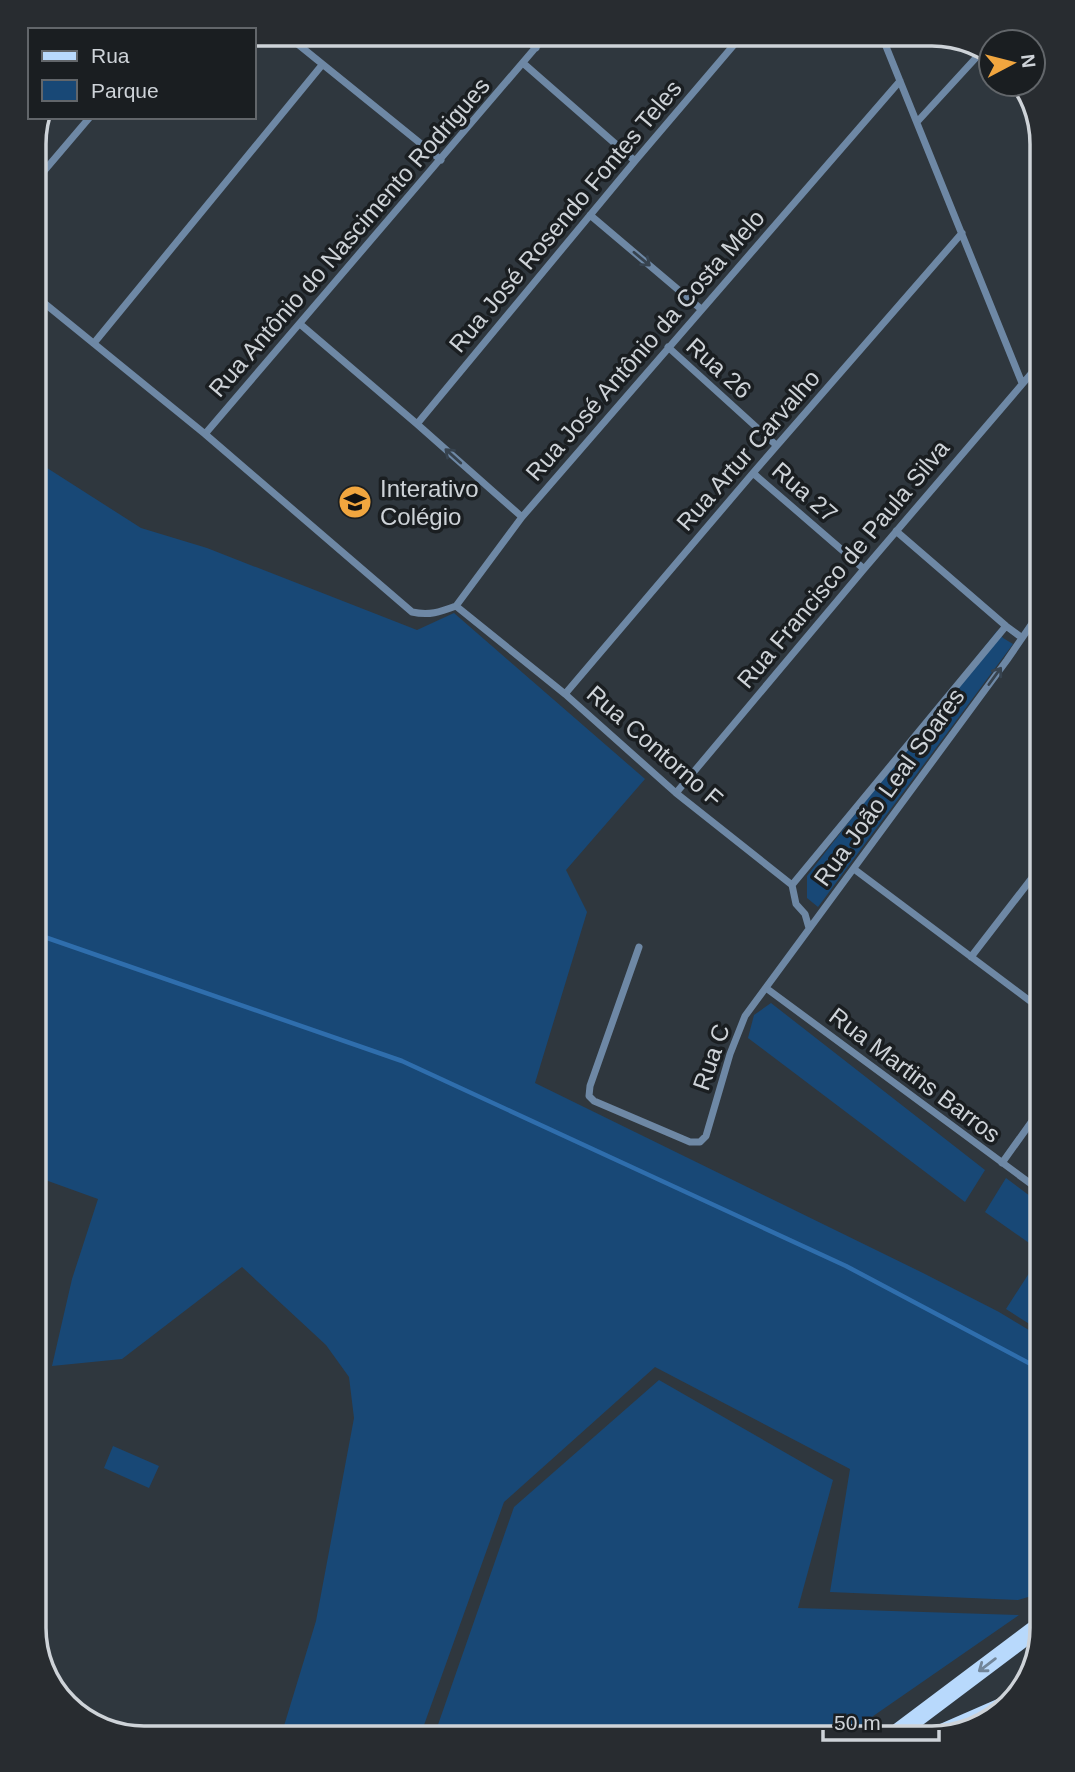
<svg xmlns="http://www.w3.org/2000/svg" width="1075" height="1772" font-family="Helvetica,sans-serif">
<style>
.green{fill:#184876}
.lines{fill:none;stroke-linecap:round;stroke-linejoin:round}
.stream{stroke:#2f6ead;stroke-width:4.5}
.street{stroke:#6e88a5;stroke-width:7}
.primary{stroke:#b8d9fc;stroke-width:18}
.oneway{stroke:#37434f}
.oneway2{stroke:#718599}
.labels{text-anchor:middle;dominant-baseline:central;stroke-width:7;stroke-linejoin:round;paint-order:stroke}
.street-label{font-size:24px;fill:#ced3d8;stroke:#1a1e21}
.poi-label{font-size:24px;fill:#ced3d8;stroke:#1a1e21;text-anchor:start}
.rim{fill:none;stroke:#ced3d8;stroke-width:3.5}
</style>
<rect width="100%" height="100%" fill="#2f373e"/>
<path class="green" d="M33,459L141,528L207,548L417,630L454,613L645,779L566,870L587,912L535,1083L923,1273L999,1312L1042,1338V1593L1018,1600L830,1592L850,1469L655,1367L504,1502L419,1739H280L316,1621L354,1418L349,1377L326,1345L242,1267L122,1359L52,1366L72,1279L98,1199L37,1177L33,1180Z
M997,631L1003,638L1013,644L818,907L807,898V876Z
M771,1003L985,1170L965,1202L748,1038L754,1015Z
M1006,1178L1042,1205V1252L985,1212Z
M1042,1253V1332L1006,1309Z
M659,1380L833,1480L798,1608L1019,1615L840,1739H433L514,1507Z
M113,1446L159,1466L149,1488L104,1468Z"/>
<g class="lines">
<path class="stream" d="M33,933L402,1061L846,1266L1042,1370"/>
<path class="street" d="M284,33L441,160
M518,33L536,48
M881,34L1022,383
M523,63L635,161
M917,122L984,49
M33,184L90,117
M590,215L701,309
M33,294L205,434L412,612C429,616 440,612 456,606L522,517L900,81
M300,324L417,424L522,517
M94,343L322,65
M668,347L776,445
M417,424L635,161L744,33
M205,434L548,33
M753,473L864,569
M896,531L1006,626L1021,637
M456,606L565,694L676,793L792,885L796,904L805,914L809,928
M565,694L753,473L962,233
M676,793L864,569L1042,361
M854,869L1042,1010
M792,885L1006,626
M639,947L590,1086L589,1096L594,1101L690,1142H700L706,1136L730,1054L745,1016L1007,660L1042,609
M971,957L1042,865
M766,988L1042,1192
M1002,1163L1042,1107"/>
<path class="primary" d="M889,1739L1042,1624
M928,1739L1006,1705"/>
</g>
<defs><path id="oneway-shaft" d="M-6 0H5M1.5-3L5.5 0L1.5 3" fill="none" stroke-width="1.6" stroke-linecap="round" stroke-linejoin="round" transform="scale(1.75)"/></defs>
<g class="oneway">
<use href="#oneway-shaft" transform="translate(642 259) rotate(40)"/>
<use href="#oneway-shaft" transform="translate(453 456) rotate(-138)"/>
<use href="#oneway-shaft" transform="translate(995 676) rotate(-54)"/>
</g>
<use class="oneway2" href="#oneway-shaft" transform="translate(987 1665) rotate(143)"/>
<defs>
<symbol id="school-disc" viewBox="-11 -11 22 22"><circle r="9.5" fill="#f1a63f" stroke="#1a1e21"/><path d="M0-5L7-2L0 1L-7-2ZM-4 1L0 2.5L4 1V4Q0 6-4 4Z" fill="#111"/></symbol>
</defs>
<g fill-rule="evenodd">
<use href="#school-disc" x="336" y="483" width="38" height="38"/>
</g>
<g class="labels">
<g class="street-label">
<text transform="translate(565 216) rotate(-50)">Rua José Rosendo Fontes Teles</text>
<text transform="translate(349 237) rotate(-49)">Rua Antônio do Nascimento Rodrigues</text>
<text transform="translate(645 345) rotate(-49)">Rua José Antônio da Costa Melo</text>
<text transform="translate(719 368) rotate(42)">Rua 26</text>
<text transform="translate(748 450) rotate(-49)">Rua Artur Carvalho</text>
<text transform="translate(805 492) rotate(41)">Rua 27</text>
<text transform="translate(843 564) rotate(-50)">Rua Francisco de Paula Silva</text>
<text transform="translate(655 746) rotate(41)">Rua Contorno F</text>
<text transform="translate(889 787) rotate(-54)">Rua João Leal Soares</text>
<text transform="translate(711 1057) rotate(-71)">Rua C</text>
<text transform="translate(915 1075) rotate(37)">Rua Martins Barros</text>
</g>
<g class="poi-label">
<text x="380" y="488">Interativo<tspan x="380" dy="28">Colégio</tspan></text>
</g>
</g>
<path d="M0 0H1075V1772H0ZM144 46H932A98 98 0 0 1 1030 144V1628A98 98 0 0 1 932 1726H144A98 98 0 0 1 46 1628V144A98 98 0 0 1 144 46Z" fill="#282c30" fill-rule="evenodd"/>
<path class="rim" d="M144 46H932A98 98 0 0 1 1030 144V1628A98 98 0 0 1 932 1726H144A98 98 0 0 1 46 1628V144A98 98 0 0 1 144 46Z"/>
<rect x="28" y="28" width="228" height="91" fill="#1a1e21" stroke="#62666a" stroke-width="2"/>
<rect x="42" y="51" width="35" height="10" fill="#b8d9fc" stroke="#62666a" stroke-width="2"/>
<text x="91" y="63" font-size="21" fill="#ced3d8">Rua</text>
<rect x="42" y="80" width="35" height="21" fill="#184876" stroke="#62666a" stroke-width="2"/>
<text x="91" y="98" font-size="21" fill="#ced3d8">Parque</text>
<g transform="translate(1012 63) rotate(83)"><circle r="33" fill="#1a1e21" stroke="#62666a" stroke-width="2"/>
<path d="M0-5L12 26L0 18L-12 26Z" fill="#f1a63f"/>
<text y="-10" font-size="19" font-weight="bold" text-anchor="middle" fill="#ced3d8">N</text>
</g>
<path d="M823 1730v10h116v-10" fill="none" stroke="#ced3d8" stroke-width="3.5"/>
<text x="834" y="1730" font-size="21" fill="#ced3d8" stroke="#1a1e21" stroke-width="5" paint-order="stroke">50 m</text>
</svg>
